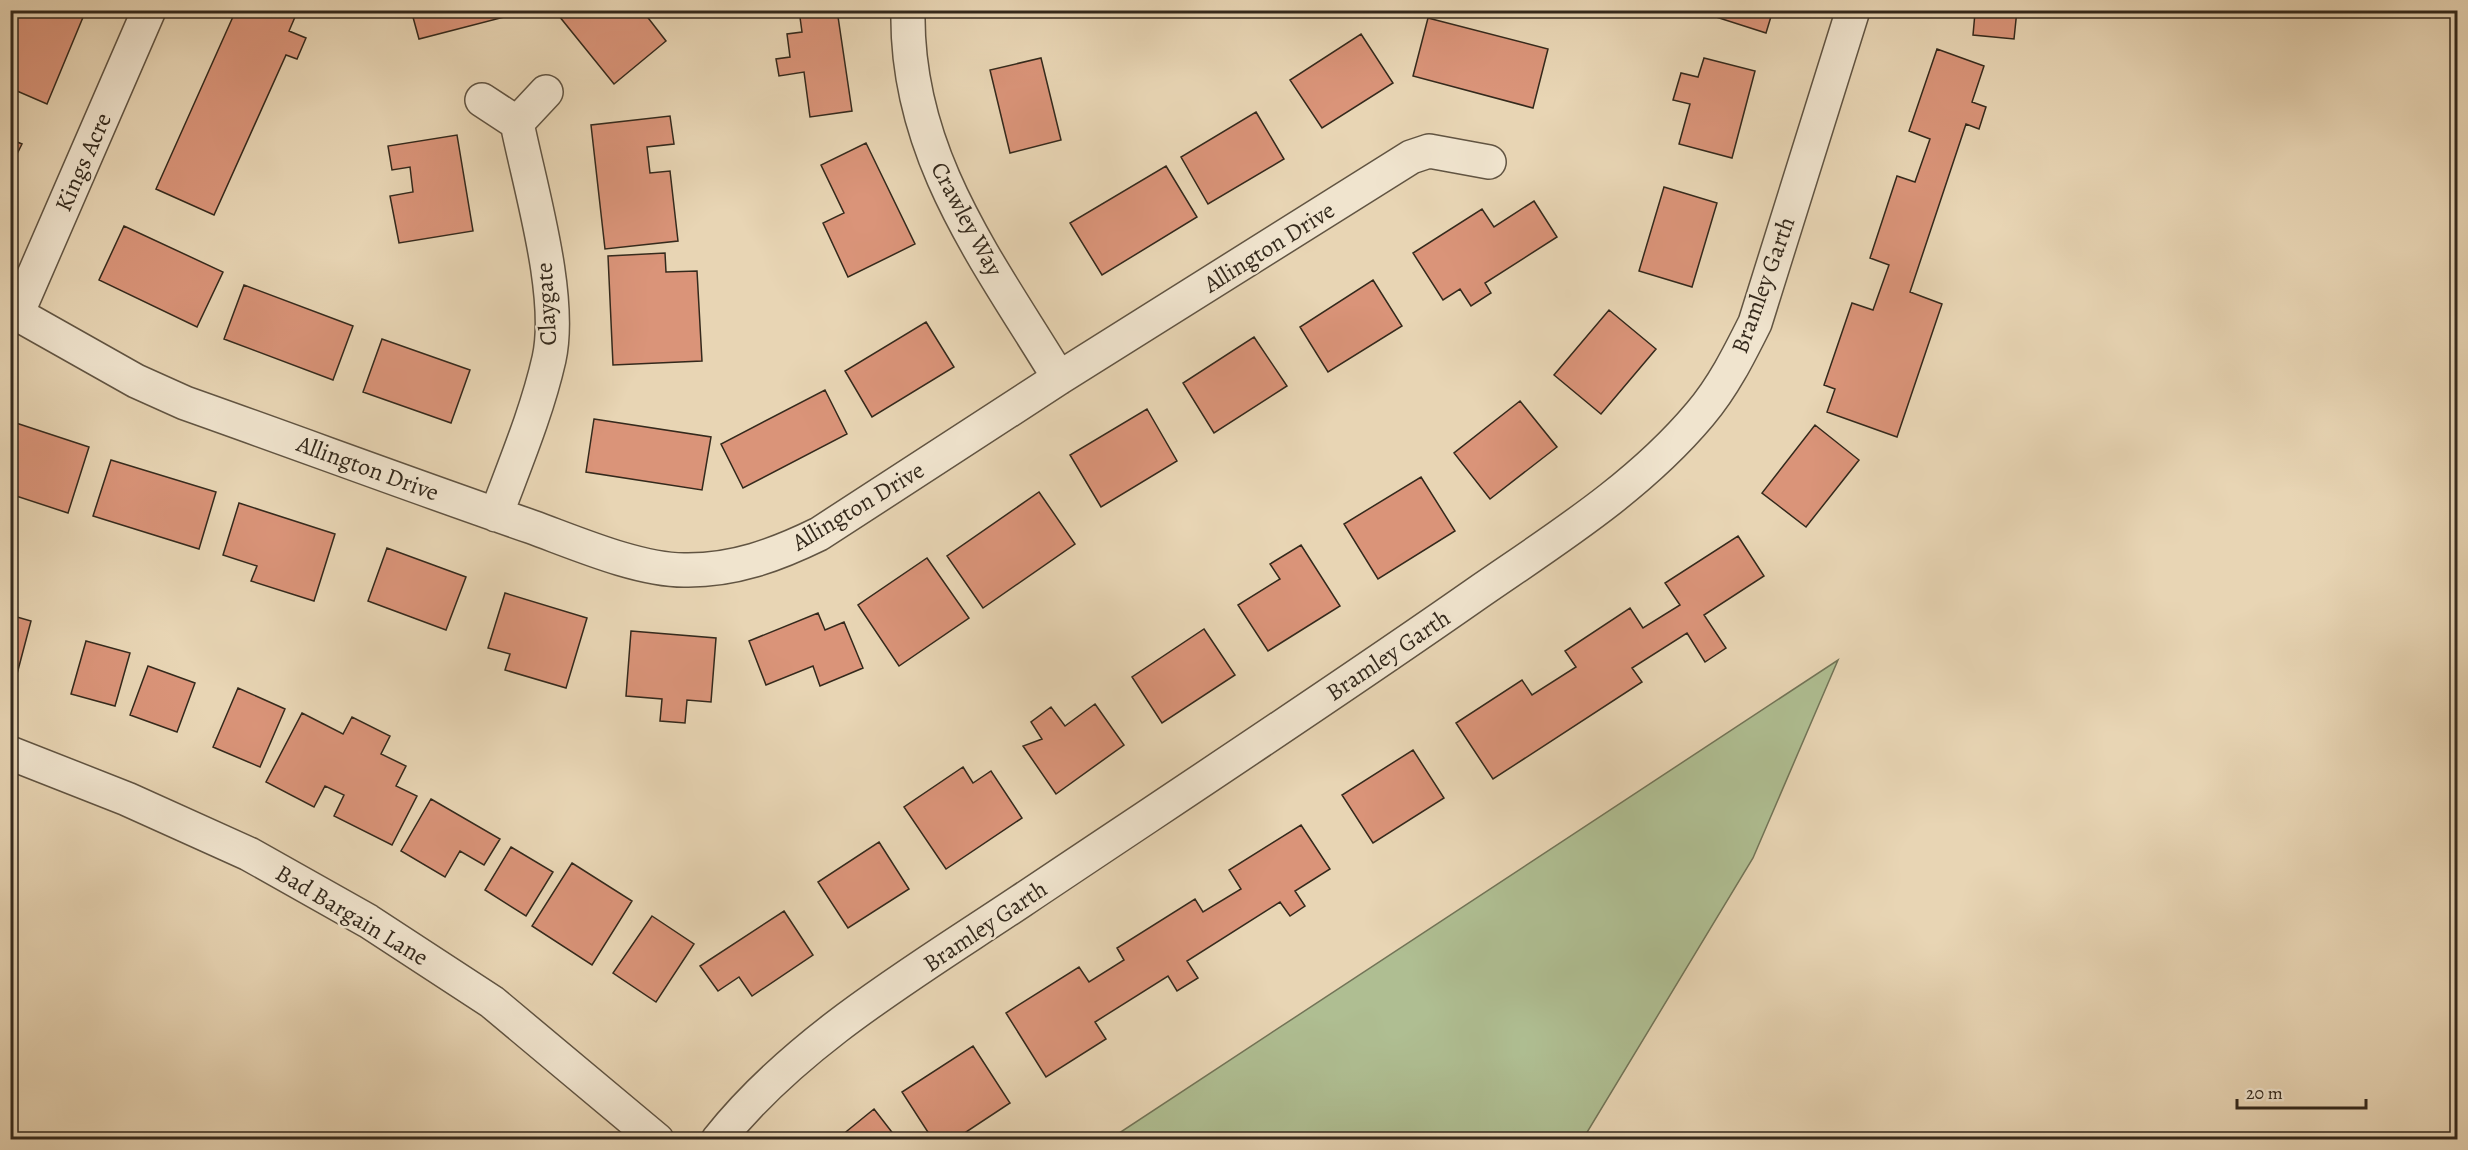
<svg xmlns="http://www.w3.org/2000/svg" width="2468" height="1150" font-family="Alegreya,serif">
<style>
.green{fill:#afbe92;stroke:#727457;stroke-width:1.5}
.building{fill:#da9479;stroke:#34291c;stroke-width:1.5}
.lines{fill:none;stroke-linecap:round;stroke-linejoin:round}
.minor-casing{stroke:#615442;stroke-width:36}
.minor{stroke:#f0e4ce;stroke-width:33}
.labels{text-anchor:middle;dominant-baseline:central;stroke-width:5;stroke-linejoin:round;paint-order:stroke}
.street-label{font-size:24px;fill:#34291c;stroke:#f0e4ce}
</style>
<rect width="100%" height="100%" fill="#e8d5b4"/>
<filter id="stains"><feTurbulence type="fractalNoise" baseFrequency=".00333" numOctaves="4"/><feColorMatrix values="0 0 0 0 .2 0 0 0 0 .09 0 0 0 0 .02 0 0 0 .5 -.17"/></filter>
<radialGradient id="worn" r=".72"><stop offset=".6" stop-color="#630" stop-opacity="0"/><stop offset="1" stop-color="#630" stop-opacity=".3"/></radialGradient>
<path class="green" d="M1838,660L1753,858L1583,1139H1110Z"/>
<path class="building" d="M10,10H86L47,104L10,88L13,48L10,47Z
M236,10H298L289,31L306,38L297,59L286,55L214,215L156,189Z
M411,10H515L516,14L419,39Z
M566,10H619L622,14L626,10H642L666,41L614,84L559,16Z
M799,10H837L852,111L810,117L804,72L779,76L776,59L790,57L787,34L802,32Z
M1718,10H1773L1766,33L1716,17Z
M1950,10H2017L2014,39L1973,35L1975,13Z
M1428,18L1548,49L1533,108L1413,76Z
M1361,34L1393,83L1322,128L1290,80Z
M1937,49L1984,66L1972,102L1986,107L1979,129L1966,124L1910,292L1942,304L1897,437L1827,412L1835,389L1824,385L1852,303L1873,310L1889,265L1870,258L1897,176L1915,182L1930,139L1909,131Z
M1041,58L1061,140L1010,153L990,70Z
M1704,58L1755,71L1732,158L1679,144L1690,104L1673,100L1681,73L1698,77Z
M1256,112L1284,159L1208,204L1181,157Z
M670,116L674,144L647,147L650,173L670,171L678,241L605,249L591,125Z
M457,135L473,231L399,243L390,196L413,192L410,167L392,170L388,146Z
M10,139L22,144L10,168Z
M866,143L915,244L848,277L823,223L844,213L821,165Z
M1166,166L1197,217L1102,275L1070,223Z
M1664,187L1717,203L1692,287L1639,271Z
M1534,201L1557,237L1485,283L1491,293L1471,306L1460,289L1443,300L1413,253L1482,209L1494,227Z
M124,226L223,272L197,327L99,280Z
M665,253L666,272L697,271L702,361L613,365L608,256Z
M1373,280L1402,326L1328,372L1300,327Z
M244,285L353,326L333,380L224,339Z
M1609,310L1656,349L1601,414L1554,375Z
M926,322L954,367L872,417L845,371Z
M1254,337L1287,386L1214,433L1183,383Z
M382,339L470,370L451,423L363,392Z
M825,390L847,434L743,488L721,444Z
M1520,401L1557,447L1490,499L1454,453Z
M1147,409L1177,461L1101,507L1070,455Z
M594,419L711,437L702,490L586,472Z
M10,421L89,447L68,513L10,494Z
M1815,425L1859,460L1806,527L1762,493Z
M111,460L216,492L199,549L93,516Z
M1421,477L1455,531L1378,579L1344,524Z
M1039,492L1075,544L983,608L947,556Z
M239,503L335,534L314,601L251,581L257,566L223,555Z
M1738,536L1764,576L1704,615L1726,648L1705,662L1687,633L1632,668L1642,682L1493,779L1456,723L1522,680L1532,695L1576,667L1565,651L1630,608L1643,628L1680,605L1665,583Z
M1301,545L1340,606L1268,651L1238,605L1280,579L1270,564Z
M387,548L466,577L446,630L368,601Z
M927,558L969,618L899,666L858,605Z
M505,593L587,618L566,688L505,670L510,654L488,648Z
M818,613L825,630L844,622L863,668L820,686L813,666L766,685L749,641Z
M10,615L31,621L17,674L10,672Z
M1204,629L1235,675L1162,723L1132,677Z
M631,631L716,638L711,702L687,700L685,723L660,721L662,699L626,696Z
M86,641L130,653L115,706L71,694Z
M148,666L195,683L177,732L130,715Z
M238,688L285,709L260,767L213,747Z
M1095,704L1124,745L1056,794L1023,746L1042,739L1031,722L1051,707L1065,726Z
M302,713L343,734L352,717L390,736L381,754L406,766L396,786L417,796L392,845L334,816L344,795L325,786L314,807L266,782Z
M1413,750L1444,798L1373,843L1342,795Z
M963,767L973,783L991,771L1022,818L946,869L904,807Z
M431,799L500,839L484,865L460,851L445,877L401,851Z
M1301,825L1330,869L1295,891L1305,906L1290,916L1280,902L1187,961L1198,978L1177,991L1168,976L1095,1022L1106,1039L1046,1077L1006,1013L1079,967L1089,982L1124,960L1117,948L1195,899L1203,912L1241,889L1229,870Z
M879,842L909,889L848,928L818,882Z
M511,847L553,872L526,916L485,890Z
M572,863L632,901L592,965L532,926Z
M784,911L813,955L752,996L739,977L718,991L700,966Z
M652,916L694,944L656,1002L613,973Z
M973,1046L1010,1103L954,1140H933L902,1092Z
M874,1109L898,1140H836Z"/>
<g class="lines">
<defs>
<path id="minor" d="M908,10C905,155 988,261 1059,378
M482,100L517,123L546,92
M10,310L136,381L185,403C301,444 416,487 532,527C576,543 638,570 684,570C733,571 776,555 819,534L1059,378L1411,157L1429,151L1489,162
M17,314L149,10
M496,515C515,464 537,412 549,359C563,296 530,187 517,123
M10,753L127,799L249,854L368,921L492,1002L657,1140
M718,1140C796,1041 918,970 1021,901C1173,799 1326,699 1476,594C1554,540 1638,488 1700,414C1723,387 1739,355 1755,323L1853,10"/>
</defs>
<use href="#minor" class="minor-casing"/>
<use href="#minor" class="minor"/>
</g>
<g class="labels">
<g class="street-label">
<text transform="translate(83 162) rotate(-66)">Kings Acre</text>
<text transform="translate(967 219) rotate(62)">Crawley Way</text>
<text transform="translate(1269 247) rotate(-32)">Allington Drive</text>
<text transform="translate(1763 285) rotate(-70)">Bramley Garth</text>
<text transform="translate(546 304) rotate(-93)">Claygate</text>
<text transform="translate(368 468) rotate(20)">Allington Drive</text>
<text transform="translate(858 506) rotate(-31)">Allington Drive</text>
<text transform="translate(1388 655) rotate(-34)">Bramley Garth</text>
<text transform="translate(352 915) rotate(31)">Bad Bargain Lane</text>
<text transform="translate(985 926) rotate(-34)">Bramley Garth</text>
</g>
</g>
<rect width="2468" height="1150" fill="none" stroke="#e8d5b4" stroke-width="36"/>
<rect x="12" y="12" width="2444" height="1126" fill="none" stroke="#34291c" stroke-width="3"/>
<rect x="18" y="18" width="2432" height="1114" fill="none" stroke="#34291c" stroke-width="1.5"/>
<path d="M2237 1099v9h129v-9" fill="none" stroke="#34291c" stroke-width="3"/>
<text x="2246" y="1099" font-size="18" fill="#34291c" stroke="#f0e4ce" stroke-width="4.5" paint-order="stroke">20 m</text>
<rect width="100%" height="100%" filter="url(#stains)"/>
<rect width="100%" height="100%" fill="url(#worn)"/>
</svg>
